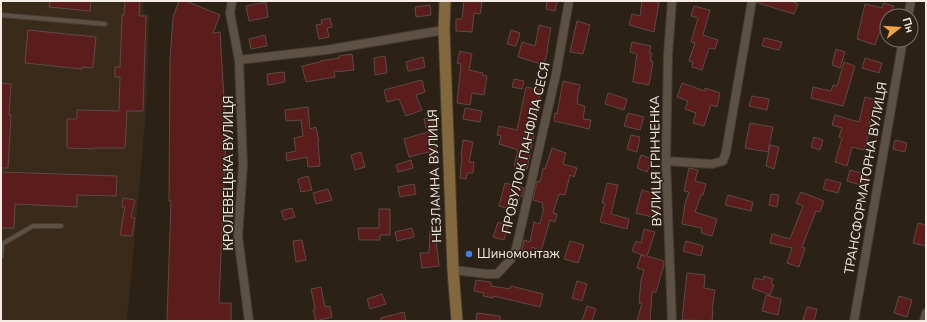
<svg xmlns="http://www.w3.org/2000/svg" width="927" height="322" font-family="'Nunito Sans',sans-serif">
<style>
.built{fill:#392a19}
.building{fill:#5a1d1b;stroke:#5d4a48}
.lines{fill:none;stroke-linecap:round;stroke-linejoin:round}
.lane-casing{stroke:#453c34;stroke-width:6}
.street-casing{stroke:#453c34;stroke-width:10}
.secondary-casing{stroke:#453c34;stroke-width:13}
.lane{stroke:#5d5144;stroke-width:4}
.street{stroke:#5d5144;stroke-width:8}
.secondary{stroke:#83683e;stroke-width:11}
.shop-dot{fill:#3f7fe0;stroke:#2c2115;stroke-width:1.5}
.labels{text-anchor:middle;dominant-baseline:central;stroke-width:3;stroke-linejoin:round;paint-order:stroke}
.street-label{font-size:13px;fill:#f3ebe4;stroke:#2c2115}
.poi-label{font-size:13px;fill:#f3ebe4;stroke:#2c2115;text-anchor:start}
</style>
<rect width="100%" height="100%" fill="#2c2115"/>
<path class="built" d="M1,1H144L143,13L149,14L146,112L127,321H1Z"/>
<path class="building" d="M50,1H91L90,11L49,7Z
M125,1H140L139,16H146L143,111H127L125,148H94V149L67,148V119H77V110L119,111L120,77H115V67H120L122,15H124Z
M179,1H186L220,15L213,33L220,32L226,132L219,303H231V321H167L171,201H169L170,60L173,17Z
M464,1L482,2L480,14L474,13L472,32L456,31V19H462Z
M547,1H557L555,11L546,9Z
M642,1L659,2L654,32L629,25L632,14L640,16Z
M758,1H791L798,4L794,14L758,3Z
M266,2L268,17L249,21L246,6Z
M883,3L894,6L890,16H887V20H884L875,45L857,39L865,4L882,8Z
M430,5L431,15L416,17L415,7Z
M694,6L710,10L703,35L718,40L715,49L709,48L702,70L692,67L693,62L689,61L695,43L691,42L698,18L691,16Z
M330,18L332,27L327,28L329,37L319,39L316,25L322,24L321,20Z
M577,21L590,25L583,54L570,52Z
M539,25L551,28L547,50H548L544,65L518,57L522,42L535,46Z
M28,30L96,37L93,68L82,67V69L25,63Z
M511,30L520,33L516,46L507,44Z
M265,35L267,46L251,49L249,39Z
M764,38L782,42L779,50L762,46Z
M632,42L651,46L649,53H652L650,61H653L649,85L633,82L637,54L630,52Z
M836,49L845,52L840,68L832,65Z
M460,51L472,54L469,70L483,73L482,75L487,76L484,95L472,93L470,105L457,103L461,64L457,63Z
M352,54L354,70L334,72L335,77L306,82L302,66L320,62V61L339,58V56Z
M385,56L387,73L375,75L374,58Z
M423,57L425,67L419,69L408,71L406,62Z
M865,58L882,63L879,73L862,68Z
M844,62L855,66L843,106L811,98L813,87L831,91L833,85L837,86Z
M284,72L285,82L268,85L267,74Z
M514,79L524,81L522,89L512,87Z
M422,80L425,92L416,95L422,110L406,116L399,99L387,102L384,90Z
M563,81L580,85L577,99H578L577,104L585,106L583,119L591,120L589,129L554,121L555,113L557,114Z
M1,83L11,84L9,115H11L8,168H1Z
M682,83L705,91V88L720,93L717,107L711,105L704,126L693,123L696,113L685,109L688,101L677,97Z
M526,87L541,90L532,134L534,135L527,169L514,166L518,150L499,144L501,136L497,135L499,126L517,130Z
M608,93L627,99L624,110L605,104Z
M752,96L769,99L767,110L749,106Z
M865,97L876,100L869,125L871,126L864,150L852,147L847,166L835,162L842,138L839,137L842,128L832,125L835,115L859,122Z
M308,107L310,129L316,127L319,142H318L320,166L308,167L307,157L287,161L286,153L296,151L294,138L303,136L301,120L286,121L285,110Z
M465,108L482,111L480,122L463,119Z
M628,113L644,117L640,130L624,126Z
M432,117L434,127L426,128L424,119Z
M750,123L773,127L768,152L745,148Z
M431,131L439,158L431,160L428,152L409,157L404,139Z
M631,135L640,137L637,152L627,149Z
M814,137L823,140L820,150L811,147Z
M463,140L473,142L469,162H474L473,173H467L466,179L460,178L462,155H461Z
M895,140L907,143L905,152L893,149Z
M770,145L779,147L774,169L766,166Z
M552,148L566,153L563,164L577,168L574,177L570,175L565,195L559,194L553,213L557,214L555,222L550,220L541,251L532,247L530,253L522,250L524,240L530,242L534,222L540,224L544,208H542L543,203L533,200L537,181L540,182L543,168L545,169Z
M361,152L365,167L355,170L351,155Z
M641,155L652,159L647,172L637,168Z
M411,160L413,168L398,172L396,165Z
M689,168L698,170L695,181L706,184L703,195H701L695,212L717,219L712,236L701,233L702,228L682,224L685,204L689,192L684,191Z
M850,170L868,175L864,186L847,181Z
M1,172L117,176L116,196L77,195V207L15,204L14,228H1Z
M308,176L312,190L301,192L298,179Z
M826,179L841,183L838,193L823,189Z
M505,183L524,188L522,197L520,196L516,211L499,206Z
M607,183L618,185L611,214L629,219L627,229L600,222L605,203H602Z
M414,184L416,194L400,197L398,187Z
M328,189L332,200L316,204L313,193Z
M642,190L655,194L653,204L660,207L656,218L636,213Z
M801,192L824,201L820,212L816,211L802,247L805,248L799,267L787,263L792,248L770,243L772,234L790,239L803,206L796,203Z
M771,194L779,195L777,207L769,205Z
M728,195L753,202L751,211L725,205Z
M123,198L135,200L131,217L135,218L132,236L120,235L125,207H122Z
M292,208L295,217L284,220L281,211Z
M379,209H390V235H380V240H359L358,228H379Z
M498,222L508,226L504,240L493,237Z
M918,223L926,225V246L913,243Z
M412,228L414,237L397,241L395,232Z
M644,229L655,232L647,256L664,261V265L656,292H652L650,321H637L642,303H639L641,280L644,270L637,268L641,255L645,256L632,251L636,241L641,243Z
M430,231H435L439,266L422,268L420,253H429Z
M302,240L306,260L296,262L293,241Z
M570,241L584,245L578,263L564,259Z
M686,241L703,246L701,256L683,251Z
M687,273L705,275L704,288L715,290L712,310H713L712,321L682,320Z
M764,276L773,279L771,284L774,285L770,295L752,288L755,278L763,280Z
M476,280L491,282V286L510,289L511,286L543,294L540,307L494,296L493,298L483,296L484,293L474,291Z
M577,281L587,284L582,301L572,298Z
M321,287L325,307L330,306L332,317L316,321L313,310L315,309L311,289Z
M382,294L386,304L370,309L367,299Z
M766,295L781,299L778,315L762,311Z
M899,296L912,300L907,317L894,313Z
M587,306L596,309L592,321H582Z
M807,307L817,309L814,321L803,320Z
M404,312L406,321H381V318Z
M477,313L500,316V321H476Z"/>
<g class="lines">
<defs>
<path id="lane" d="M1,15L105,24
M1,256L2,244L33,226H61"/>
<path id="street" d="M232,1L230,13L239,60L243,165L238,236L249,321
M908,16L911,1
M239,60L326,50L444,30
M666,161L712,164L723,161L726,152L752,1
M453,270L487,274H497L511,259L516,249L556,74L569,1
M672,321L666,161L668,55L672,1
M854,321L903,40
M924,321L926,313"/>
<path id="secondary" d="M445,1L444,30L453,270L457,321"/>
</defs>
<use href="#lane" class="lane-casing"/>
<use href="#street" class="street-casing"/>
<use href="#secondary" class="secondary-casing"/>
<use href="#lane" class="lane"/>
<use href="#street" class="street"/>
<use href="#secondary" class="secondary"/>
</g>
<circle class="shop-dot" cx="469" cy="254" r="4"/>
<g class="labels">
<g class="street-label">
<text transform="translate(526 148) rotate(-77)">ПРОВУЛОК ПАНФІЛА СЕСЯ</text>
<text transform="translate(656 161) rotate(-91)">ВУЛИЦЯ ГРІНЧЕНКА</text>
<text transform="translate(229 173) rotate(-90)">КРОЛЕВЕЦЬКА ВУЛИЦЯ</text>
<text transform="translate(435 176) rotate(-92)">НЕЗЛАМНА ВУЛИЦЯ</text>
<text transform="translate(866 178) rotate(-80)">ТРАНСФОРМАТОРНА ВУЛИЦЯ</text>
</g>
<g class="poi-label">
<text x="477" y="254">Шиномонтаж</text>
</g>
</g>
<rect width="927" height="322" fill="none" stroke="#f3ebe4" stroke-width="4"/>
<g transform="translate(899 28) rotate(73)"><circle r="19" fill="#2c2115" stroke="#7c7268"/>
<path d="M0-3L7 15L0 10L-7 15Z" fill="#f6a246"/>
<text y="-6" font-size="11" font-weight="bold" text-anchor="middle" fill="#f3ebe4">Пн</text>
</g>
</svg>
